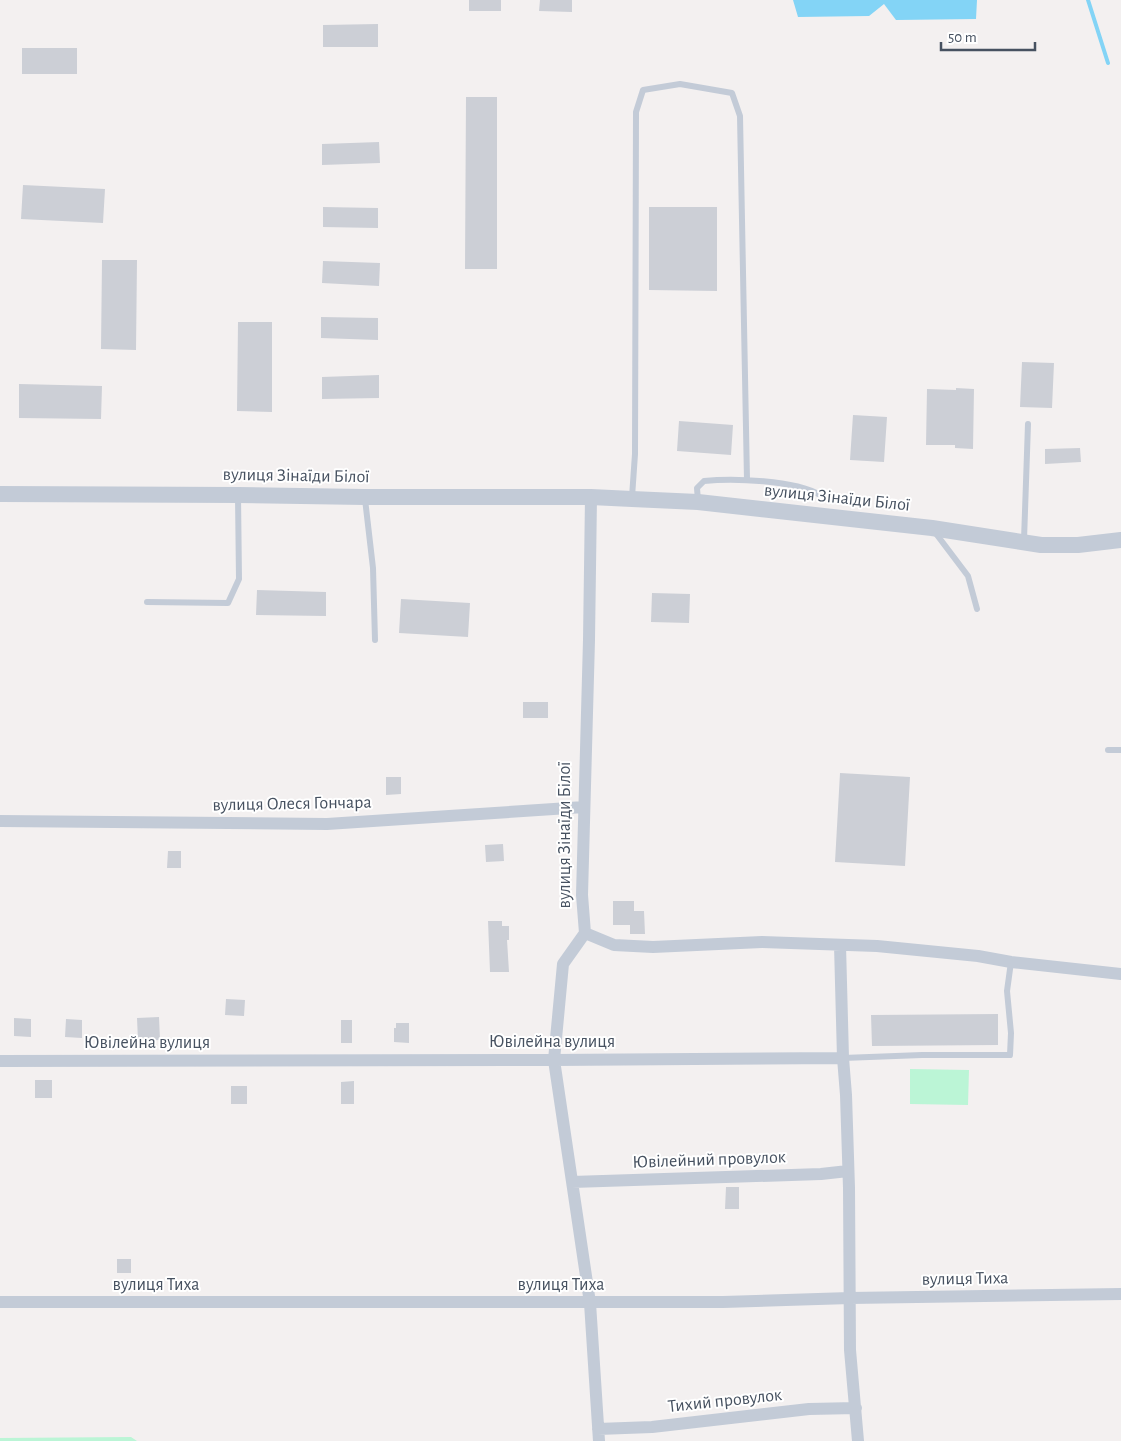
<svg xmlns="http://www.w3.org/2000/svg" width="1121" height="1441" font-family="'Alegreya Sans',sans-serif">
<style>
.green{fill:#bbf5d6}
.water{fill:#83d4f6}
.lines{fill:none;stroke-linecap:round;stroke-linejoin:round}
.stream{stroke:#83d4f6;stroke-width:4}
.building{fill:#cccfd6}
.service{stroke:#c3cbd7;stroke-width:6}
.minor{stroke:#c3cbd7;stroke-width:12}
.tertiary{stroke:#c3cbd7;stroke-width:16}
.labels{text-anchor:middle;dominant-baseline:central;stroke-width:4;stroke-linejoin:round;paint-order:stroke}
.street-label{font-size:18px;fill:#465160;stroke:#fff}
</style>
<rect width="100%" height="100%" fill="#f3f0f0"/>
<path class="green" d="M910,1069L969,1070L968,1105L910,1104Z
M131,1437L137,1441H0V1438Z"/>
<path class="water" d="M793,0H977L976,19L896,20L884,4L869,16L798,17Z"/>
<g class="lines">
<path class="stream" d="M1088,0L1108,63"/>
</g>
<path class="building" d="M469,0H501V11H469Z
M540,0H572V12L539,11Z
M378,24V47H323V25Z
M22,48H77V74H22Z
M466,97H497V269H465Z
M379,142L380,163L322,165V144Z
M23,185L105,189L103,223L21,219Z
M323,207L378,208V228L323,227Z
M649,207H717V291L649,290Z
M102,260H137L136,350L101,349Z
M323,261L380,263L379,286L322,283Z
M321,317L378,318V340L321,338Z
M238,322H272V412L237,411Z
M1022,362L1054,363L1052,408L1020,407Z
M379,375V398L322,399V377Z
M19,384L102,386L101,419L19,418Z
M956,388L974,389L973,449L955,448V445H926L927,389L956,390Z
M853,415L887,417L884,462L850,460Z
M679,421L733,425L731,455L677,451Z
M1080,448L1081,462L1045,464V449Z
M257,590L326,592V616L256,615Z
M652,593L690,594L689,623L651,622Z
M401,599L470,603L468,637L399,633Z
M523,702H548V718H523Z
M840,773L910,777L905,866L835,862Z
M386,777H401V794L386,795Z
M503,844L504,861L486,862L485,845Z
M168,851H181V868H167Z
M613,901H634V911H644L645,934H630V925H613Z
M488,921H502V926H509V940H507L509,972H490Z
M226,999L245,1000L244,1016L225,1015Z
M998,1014V1045L872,1046L871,1015Z
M159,1017L160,1040L138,1041L137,1018Z
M14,1018L31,1019V1037L14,1036Z
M66,1019L82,1020V1038L65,1037Z
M341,1020H352V1043H341Z
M396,1023H409V1043L394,1042V1028H396Z
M35,1080H52V1098H35Z
M354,1081V1104H341V1082Z
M231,1086H247V1104H231Z
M726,1187H739V1209H725Z
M117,1259H131V1273H117Z"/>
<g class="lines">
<path class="service" d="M632,497L635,454L636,112L643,90L680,84L732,93L740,116L747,480
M365,499L373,568L375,640
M698,501L697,488L704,481C733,478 795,480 820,495
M934,531L968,576L977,609
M1024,540L1028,424
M147,602L228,603L239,579L238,496
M1108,750H1121
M843,1058L922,1055H1010L1011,1033L1007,991L1011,962"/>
<path class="minor" d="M0,821L327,824L584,807
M585,933L614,945L653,947L762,942L877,946L978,956L1011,962L1121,974
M585,933L563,964L554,1060L590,1303L599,1441
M585,933L582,895L589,640L591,497
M840,945L843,1058L846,1095L849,1188L850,1350L858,1441
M0,1061L554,1060L843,1058
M572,1182L821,1174L848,1171
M0,1302H723L850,1298L1121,1294
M598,1429L652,1427L809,1409L856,1408"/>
<path class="tertiary" d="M0,494L238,495L364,497H591L632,499L698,502L932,528L1041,545H1078L1121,540"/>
</g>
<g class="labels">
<g class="street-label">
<text transform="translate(296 476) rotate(1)">вулиця Зінаїди Білої</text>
<text transform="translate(837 498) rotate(6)">вулиця Зінаїди Білої</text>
<text transform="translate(292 804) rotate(-1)">вулиця Олеся Гончара</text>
<text transform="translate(565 835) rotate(-90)">вулиця Зінаїди Білої</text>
<text x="552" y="1042">Ювілейна вулиця</text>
<text x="147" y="1043">Ювілейна вулиця</text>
<text transform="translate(709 1160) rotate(-2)">Ювілейний провулок</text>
<text transform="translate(965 1279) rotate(-1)">вулиця Тиха</text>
<text x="156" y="1285">вулиця Тиха</text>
<text x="561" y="1285">вулиця Тиха</text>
<text transform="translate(725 1401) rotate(-6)">Тихий провулок</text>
</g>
</g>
<path d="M941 42v8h94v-8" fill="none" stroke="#465160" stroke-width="2.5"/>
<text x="948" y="42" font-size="15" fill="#465160" stroke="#ffffff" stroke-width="4" paint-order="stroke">50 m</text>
</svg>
